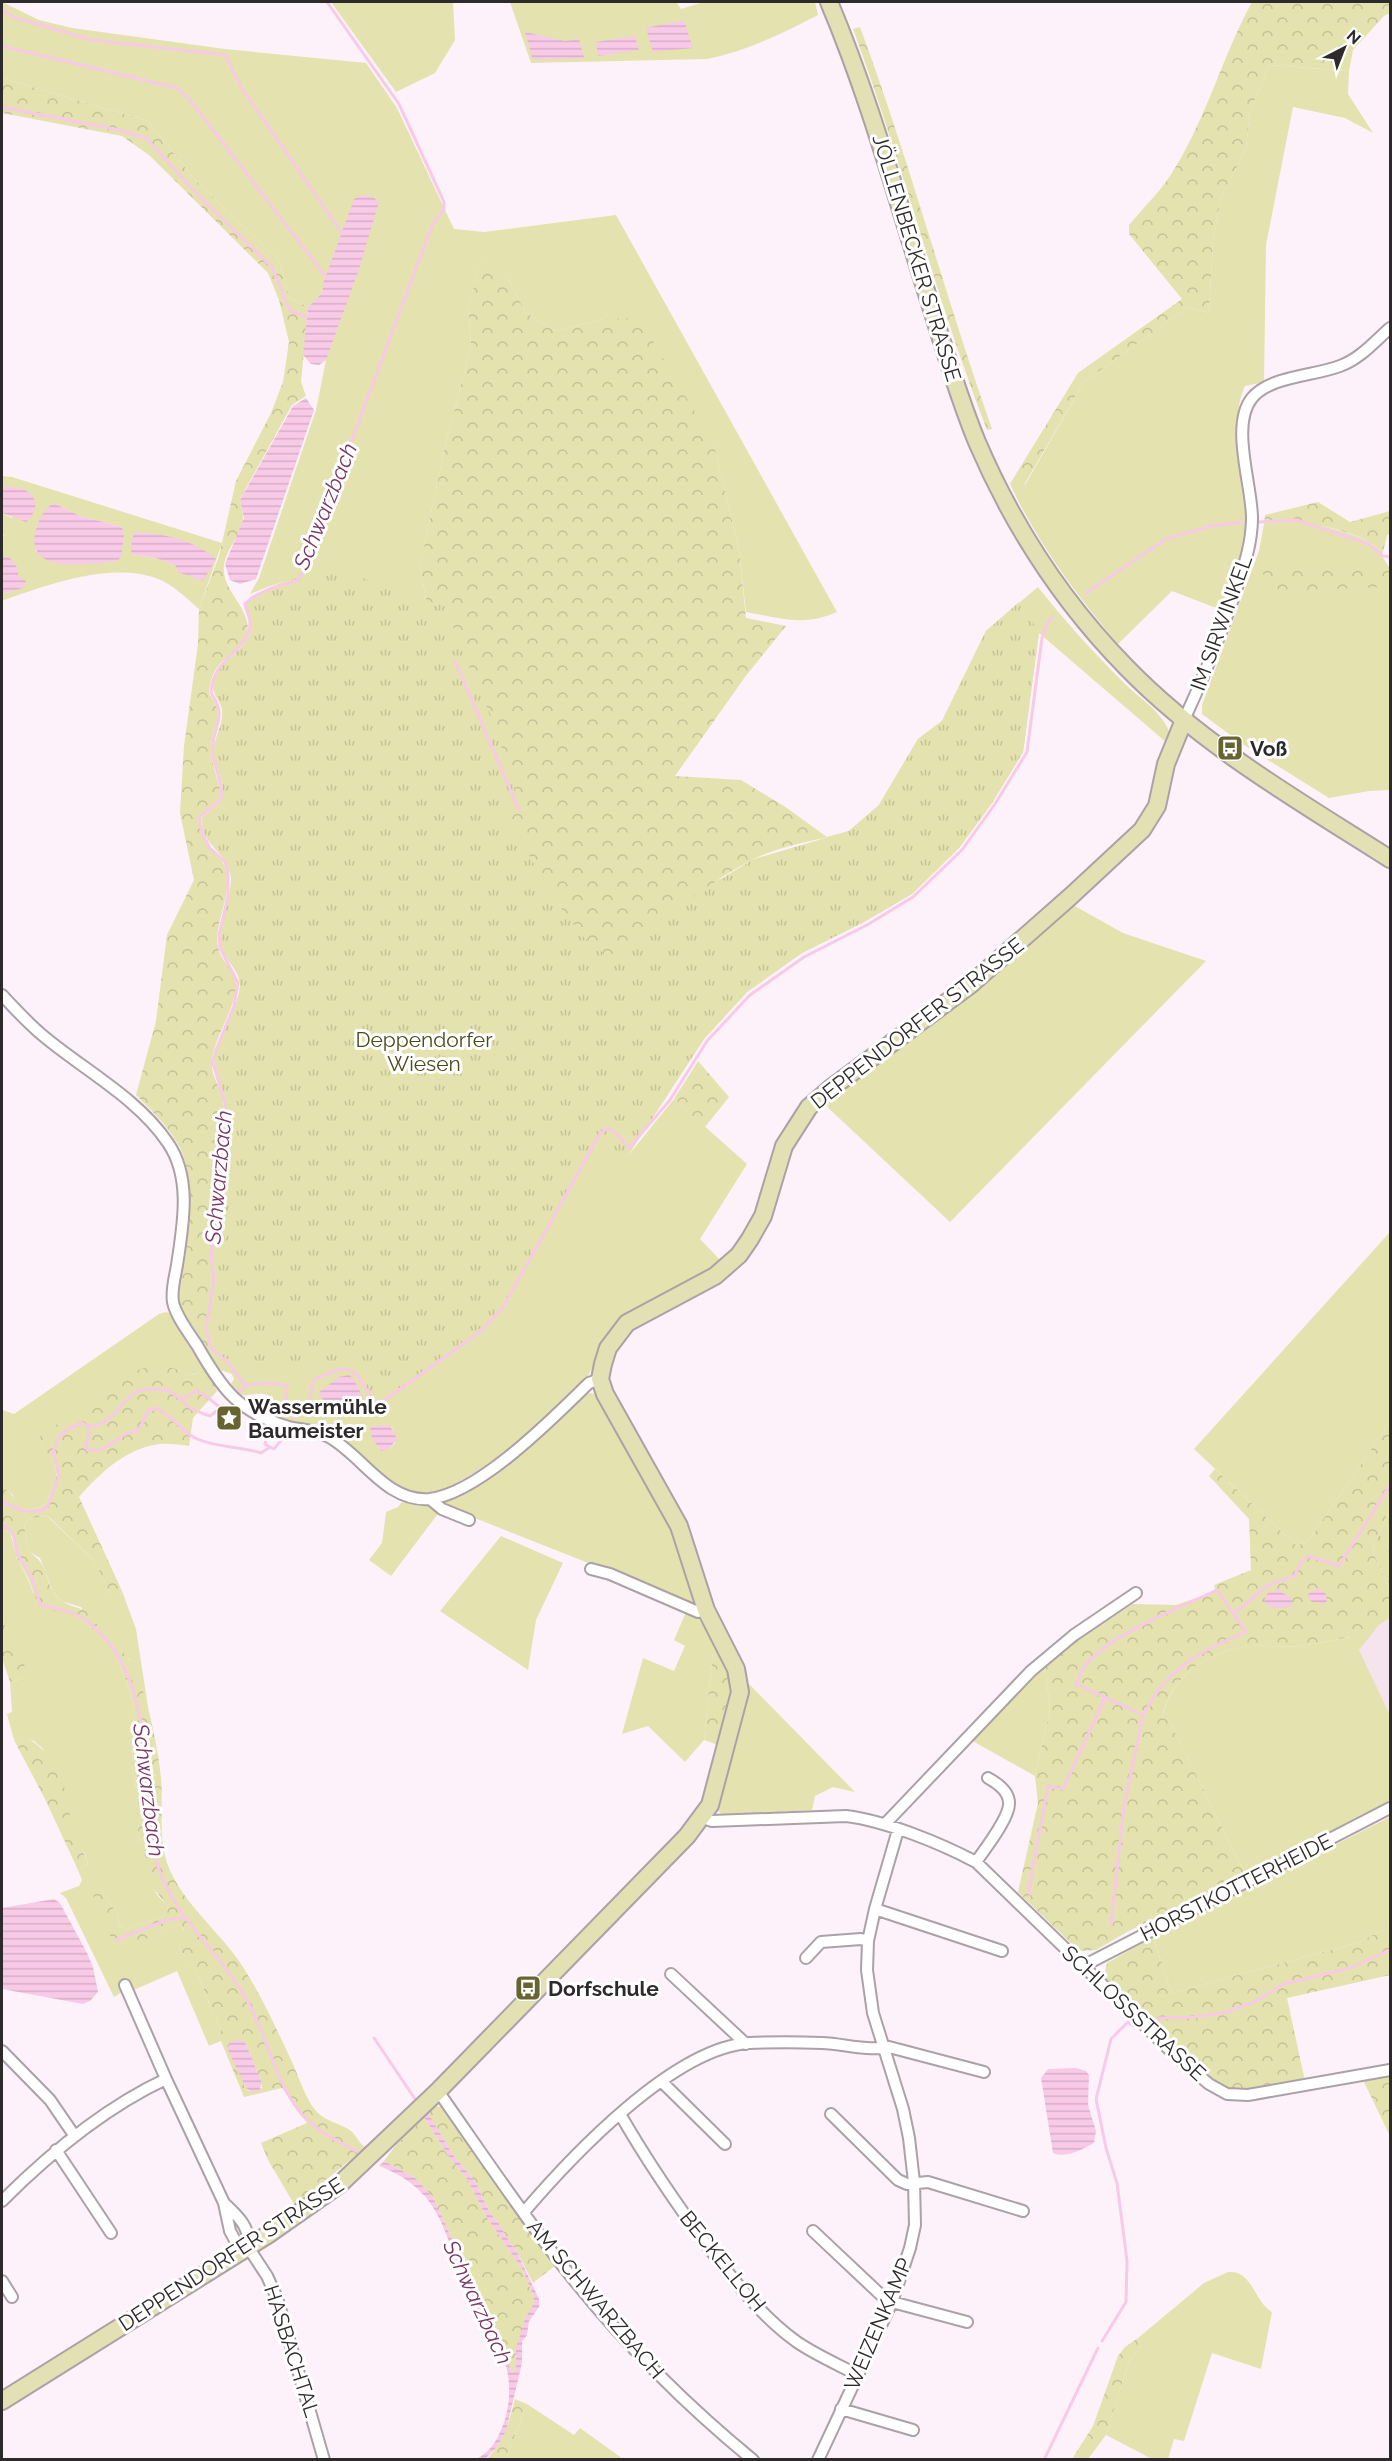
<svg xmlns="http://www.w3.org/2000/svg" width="1392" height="2461" font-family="Raleway,sans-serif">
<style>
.built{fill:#f5e3ed}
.green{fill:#e4e2ae;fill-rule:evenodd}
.forest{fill:url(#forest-crowns);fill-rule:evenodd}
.park{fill:url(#park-tufts)}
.water{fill:url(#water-rules)}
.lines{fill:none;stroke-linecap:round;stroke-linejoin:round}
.stream{stroke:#f8cae7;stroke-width:3}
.street-casing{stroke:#aba1a7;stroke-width:14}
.secondary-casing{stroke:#aba1a7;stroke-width:20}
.street{stroke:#fff;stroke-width:10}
.secondary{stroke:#e3e1b3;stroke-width:16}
.labels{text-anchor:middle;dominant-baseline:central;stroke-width:6;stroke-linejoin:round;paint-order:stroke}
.street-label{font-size:21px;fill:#2e2a2c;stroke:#fff}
.poi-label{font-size:21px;font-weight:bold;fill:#2e2a2c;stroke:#fff;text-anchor:start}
.park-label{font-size:21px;fill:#4d4a1c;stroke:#fff}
.water-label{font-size:22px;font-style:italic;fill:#7b3866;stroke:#fff}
</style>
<defs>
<pattern id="forest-crowns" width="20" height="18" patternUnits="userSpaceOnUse" patternTransform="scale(1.5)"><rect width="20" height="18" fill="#e4e2ae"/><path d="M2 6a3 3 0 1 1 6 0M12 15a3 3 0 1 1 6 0" fill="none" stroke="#c4c296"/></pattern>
<pattern id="park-tufts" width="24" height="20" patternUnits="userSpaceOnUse" patternTransform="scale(1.5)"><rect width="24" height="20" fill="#e4e2ae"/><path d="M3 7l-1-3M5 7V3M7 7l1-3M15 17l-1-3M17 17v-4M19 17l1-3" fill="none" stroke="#c4c296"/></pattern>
<pattern id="water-rules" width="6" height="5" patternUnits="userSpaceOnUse" patternTransform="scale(1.5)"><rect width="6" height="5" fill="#f8cae7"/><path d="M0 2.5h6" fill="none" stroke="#d5aec6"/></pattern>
</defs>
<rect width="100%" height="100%" fill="#fdf2f9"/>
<path class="built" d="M1390,1618V1715L1359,1650L1379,1625Z"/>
<path class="green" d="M2,2L39,20L72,28L225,49L366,63L397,108L454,229L484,232L616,215L837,612C803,627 781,618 746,612L739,551L714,444L603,319L556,331L526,313L509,281L483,255L468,307L471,347L445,446L420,566L426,600L580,934L827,837L849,831L879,805L918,739L942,721L986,631L1038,587C1064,620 1092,651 1122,681C1138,698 1159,708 1169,731L1167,743L1039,633L1023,752L992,803L959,848L912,894L864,922L802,953L747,992L704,1039L627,1157L674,1099L747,1164L700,1239L721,1261L685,1286L634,1310L612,1328L588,1376L527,1435L493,1462L444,1490L420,1493L395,1485L339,1436L321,1427L297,1424L272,1413L268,1395C252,1390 239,1404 231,1384L234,1379L232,1374L218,1369L204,1349L213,1348L226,1103C224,1089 215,1078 215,1063C216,1039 237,1014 240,986C241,971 223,959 221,945C217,923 232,900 231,877C229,853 199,844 202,818C207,812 222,803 223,795C225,782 215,768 214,755C212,739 225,724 222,709C220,699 212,695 213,684C216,659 254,650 251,622C250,617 247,610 246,604L252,597L298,578L270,586L250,594L259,578L316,410L326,360L329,273L319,298L308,307L290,298L279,260L195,180L148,121L2,78ZM373,1426L392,1427L395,1443L389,1449L378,1448Z
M331,2H453L455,40L435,73L396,92Z
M510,2H676L681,9L704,2H815L818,15C781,34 747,51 707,59L531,63Z
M1269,65L1349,71L1348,94L1373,133L1345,118L1293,107L1266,245L1264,382L1245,386C1228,423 1245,464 1247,504C1249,540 1235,577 1224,611L1172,591L1118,644C1076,595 1037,542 1010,484L1016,474L1025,485L1084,382L1188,307L1209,313L1213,241L1221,197L1246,149L1250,112Z
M2,476L12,477L222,543L199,609C186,598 174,585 158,579C112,561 46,585 2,601V594L23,588L9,557H2V538L4,535L2,533V513L12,518L25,490L2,486ZM54,503L80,516L122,527L36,552L35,536ZM131,554L215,559L178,572L175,565L156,558Z
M1295,522C1324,526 1360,532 1383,552L1382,556L1390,569H1258L1386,587L1390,590V790L1369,791L1329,798L1241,743L1202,714V705L1259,551L1264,524Z
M1073,905L1123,933L1206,961L950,1222L823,1103L972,995Z
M1390,1232V1422L1309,1540L1297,1546L1194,1449Z
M166,1312L172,1314L205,1368C195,1376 190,1377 179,1370L38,1438C44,1449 62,1469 55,1482C51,1489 49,1496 46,1504C35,1510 26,1511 15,1507L13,1495L2,1486V1410L14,1414L159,1314Z
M586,1393L598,1394L672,1522L697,1606L447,1507L442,1503V1500Z
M402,1502L429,1505L440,1511L391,1576L369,1560L382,1543L386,1512L398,1507Z
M46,1515L94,1561L111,1595L120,1597L122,1591L136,1629L149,1714L143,1690L129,1658L116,1656L131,1693L134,1715L132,1766L141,1815L137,1835L146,1849C145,1859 152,1889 159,1897C163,1902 166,1902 168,1909L164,1916L125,1930L120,1925L117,1914L100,1888L117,1951L179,1924L185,1932L179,1943L181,1952L194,1966L221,2031V2041L209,2046L177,1971L134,1990L131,1986L114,1997L66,1898L60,1893L79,1886L82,1880L78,1870L88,1865L85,1854L77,1842L71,1826L65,1790L42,1748L34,1741L17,1736L14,1740L7,1714L12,1712L10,1682L23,1679L21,1654L2,1620V1530L9,1532C14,1540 13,1548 16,1556C22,1569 29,1579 33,1593L68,1615L85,1622L95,1631L81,1607L61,1601L53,1592L40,1558L28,1551L24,1524L29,1519Z
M501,1536L563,1563L536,1620L528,1670L440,1611Z
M686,1612L698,1618L714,1642L704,1740L685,1762L648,1726L622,1734L643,1658L674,1671L685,1646L674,1640Z
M1350,1637L1359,1650L1390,1715V1801L1245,1874L1169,1720L1162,1719C1170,1679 1204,1653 1243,1647C1262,1644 1281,1648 1299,1646C1316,1644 1333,1640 1350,1637Z
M1045,1666L1050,1709L1035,1776L969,1739Z
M748,1683L855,1792L833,1787L815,1796L812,1810L722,1815L716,1808Z
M1390,1817V1926L1360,1942L1172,1993L1153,1937Z
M1228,2272C1253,2270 1254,2302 1272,2312L1261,2369L1212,2353L1184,2441L1174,2439L1168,2459H1152L1106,2435L1129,2361L1141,2347L1138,2338L1204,2283Z
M527,2404L574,2435L580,2428L623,2459L511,2460L507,2456Z"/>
<path class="forest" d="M1252,2H1390V13L1384,16L1353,50L1349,71L1269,65L1250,112L1246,149L1221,197L1213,241L1209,313L1188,307L1084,382L1024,485L1016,474L1078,373L1182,299L1129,234V225C1144,207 1163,189 1175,168C1207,116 1223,55 1252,2Z
M860,27C909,159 945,296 992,429L987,430C936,299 902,161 853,29Z
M2,78L148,121L195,180L279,260L290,298L308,307L301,382L306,396L292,405L240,499C241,505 243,512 243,517C242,538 218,555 225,578C230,596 252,614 247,633C239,658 211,655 209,694C228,716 210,727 211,751C212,766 218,779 221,793L219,799L199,816C196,847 228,853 228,880C228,901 214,927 218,947C220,961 238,972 236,988C233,1015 212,1039 212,1065C212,1078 221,1088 223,1100C225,1117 221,1154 219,1173L222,1174L213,1253L216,1280L207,1329L213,1349H204L182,1312L179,1303C178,1253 203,1189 178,1144C167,1125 150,1109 136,1095L156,1021L167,935L194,880L180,813L184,746L198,644L199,609L219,556L236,481L271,413L283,382L289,342L279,300L268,273L149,155L122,136L2,113Z
M483,254L509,281L526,313L556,331L603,319L639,318L714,444L739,551L746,618L786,626L745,677L675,776L741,780L784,806L827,837C803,843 775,848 752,860C697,888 650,932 602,971V952L580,934L558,904L505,815L426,600L420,566L445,446L471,347L468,307Z
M1318,502L1350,522L1390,511V534L1387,535L1383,552C1352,525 1303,522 1264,524L1265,515Z
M1258,569H1390V590L1386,587L1280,591Z
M698,1061L729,1097L705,1127L674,1099Z
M151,1366C158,1367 166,1366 172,1368C188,1372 190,1381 205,1368L217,1391L193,1418L189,1446C180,1445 169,1443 160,1444C126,1448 100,1473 79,1497L122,1591L120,1597L116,1598L111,1595L94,1561L50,1518L46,1515L29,1519L24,1524L28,1551C51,1565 43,1582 58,1598C71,1611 93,1604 98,1628L95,1631L85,1622L40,1606L36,1600L29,1580L15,1554L13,1538L9,1532L2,1530V1486C9,1492 16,1496 15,1507C26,1511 36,1510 46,1504L57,1475L55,1466L38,1438L131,1372Z
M1390,1422V1508L1372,1550L1387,1583L1390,1584V1618L1379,1625L1359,1650L1349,1637C1333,1640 1316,1644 1299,1646C1281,1648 1262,1644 1243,1647C1204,1653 1170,1679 1162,1718L1169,1720L1245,1874L1127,1932L1096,1950L1079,1951L1018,1892L1038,1803L1035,1776L1050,1709L1045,1666L1080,1638L1133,1604L1176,1605L1216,1591L1214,1585L1251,1570L1249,1519L1209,1476L1215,1469L1297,1546L1309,1540Z
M2,1620C11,1637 31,1660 23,1679L10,1682L2,1658Z
M714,1642L734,1682L721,1746L704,1740Z
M123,1653C143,1665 159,1752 161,1777C163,1799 160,1823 163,1845C168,1891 214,1925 239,1961C260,1992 276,2028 292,2062C299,2077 305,2098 316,2111C326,2122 340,2123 351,2131C357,2136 359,2144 366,2147L314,2190L294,2204L268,2160L261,2143L307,2123L282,2088L244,2097L221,2041V2031L194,1966L181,1952L179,1943L184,1930L179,1924L117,1952L89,1886L100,1888L117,1914L120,1925L125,1930L164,1916L168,1909C163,1897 152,1890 147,1876C141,1858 151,1853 137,1835L141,1815L132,1766L134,1715L131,1693L116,1656ZM245,2042L262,2083V2088L248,2091L244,2085Z
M17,1736C42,1738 56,1768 65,1789C69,1801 69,1814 72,1826C75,1840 85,1851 88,1865L78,1870L46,1801L14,1740Z
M1390,1926V1975L1287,1998L1305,2081C1279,2086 1248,2095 1222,2087C1193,2077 1128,2001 1104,1977L1107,1963L1153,1937L1172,1993L1360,1942Z
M1390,2075V2136L1363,2080Z
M434,2106L443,2107L556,2265L533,2283L516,2250L510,2243L498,2222L490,2213L475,2181L453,2155L429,2115L428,2113Z
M424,2117L449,2157L467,2179L486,2216L522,2269L533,2295L534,2303L519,2339L516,2369L512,2373L502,2344L467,2279L452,2239L433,2197L414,2177L384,2161L396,2145Z
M1138,2338L1141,2347L1129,2361L1106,2435L1088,2459H1072L1093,2426L1118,2356L1125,2347Z
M515,2399L527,2404L507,2456L511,2459L485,2460C504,2445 509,2421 515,2399Z"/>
<path class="park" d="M336,569L446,607L460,646L494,723L522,811L505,816L558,904L580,934L602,952L603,970L616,948L675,913L729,874L754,859L849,831L879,805L918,739L942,721L986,631L1019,602L1039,632L1023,752L992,803L959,848L912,894L864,922L802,953L747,992L704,1039L627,1157V1174L624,1177L610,1141L602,1131L501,1308L479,1329L396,1393L386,1400L374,1402L353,1370L245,1364C232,1362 214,1356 209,1341C204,1323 213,1301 215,1282C216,1270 212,1258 213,1246C215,1216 221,1186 224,1156C225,1144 228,1106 225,1097C222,1085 214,1075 215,1062C217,1035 239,1013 240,985C241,972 226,960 222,948C215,931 232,898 231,877C229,853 199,844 202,818C207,812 222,803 223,795C225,782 215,768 214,755C212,739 225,724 222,709C220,699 212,695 213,684C216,659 254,650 251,622C250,617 247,610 246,604C264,583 309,575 336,569Z
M1390,1508V1584L1387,1583L1372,1550Z"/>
<path class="water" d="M684,20L693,48L653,52L646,28Z
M525,32L565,41L579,39L584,58L533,60Z
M635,36L639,50L598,56L596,42Z
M362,195L373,197L379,202L358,272L326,360L319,365L311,364L303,355L308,307C315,301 324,294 323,284L354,199Z
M306,398L314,410L256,579L240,584L230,580L225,564L244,518L240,500L293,406Z
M2,486C9,487 19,487 25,490C40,498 37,513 26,522L2,513Z
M54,503L80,516L122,527L124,535L121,557L117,561C92,563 27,576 35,534C38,521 43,510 54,503Z
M135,532C165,534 192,539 216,559L203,581L178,572L175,565L156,558L131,554L132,539Z
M2,557H9C15,563 18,567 18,576L26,581L23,588L2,594Z
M349,1375L354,1379L363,1398L361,1402L334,1413L318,1393L339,1377Z
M390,1425L397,1439L389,1449L381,1451L372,1438L370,1429L373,1426Z
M1318,1588L1326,1594L1327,1601L1324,1604L1312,1602L1309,1599L1308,1594Z
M1277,1589L1292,1599V1606C1282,1608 1269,1610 1264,1601L1267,1594Z
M54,1899L60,1903L87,1953L93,1967L98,1992L90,2001L83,2004L2,1989V1908Z
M241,2040L245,2042L262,2083L259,2091L251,2092L246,2088L227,2048L232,2041Z
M1076,2068L1086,2071L1089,2075L1088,2105L1096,2131L1094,2143C1083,2149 1066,2159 1053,2153L1041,2078L1048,2069Z
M428,2113L453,2155L475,2181L490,2213L498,2222L510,2243L516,2250L539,2299V2307L529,2321L527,2335L522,2342V2363L506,2431L497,2447L485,2459H476C491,2452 497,2440 503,2425C513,2398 511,2367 496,2341C488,2327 476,2314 470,2299C444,2240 447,2192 379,2166L384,2161L414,2177L433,2197L452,2239L467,2279L502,2344L512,2373L516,2369V2348L525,2319L534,2303L533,2295L522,2269L486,2216L467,2179L449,2157L424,2117Z"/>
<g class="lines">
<path class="stream" d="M2,10L15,18L92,40L225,55L241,87L342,233
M2,46L177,88L190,100L326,277
M2,107L119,130L146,138L198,195L272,267L290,311L307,317
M1259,522L1296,520L1369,544L1383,556L1390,557
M1086,593L1166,539L1211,526L1243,522
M455,661L519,810
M246,1385L267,1383L287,1385L286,1399L277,1408L273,1419
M235,1393L243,1389L245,1385L230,1365L211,1348L206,1328L214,1279L211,1253L222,1153L225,1103L213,1063L216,1050L234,1006L238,983L220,948L219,935L228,896V871L225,862L210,848L203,835L200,825V817C205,812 219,802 221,798C225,791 214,765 213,756C209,729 230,719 211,693C212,656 250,652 250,623C250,617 246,611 245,604L253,597L269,589L296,581L301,576L433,223L444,210V202L399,104L327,2
M181,1400L195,1391L203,1394L221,1408
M292,1424L293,1416L309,1403L313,1380C355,1360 352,1367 374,1402L385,1400L481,1331L502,1309L600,1134L607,1128L615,1132L629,1148L670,1100L707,1041L750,995L804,957L867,925L913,897L962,850L995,804L1027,752L1042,638L1047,623L1053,617
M88,1427L89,1438L85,1446L88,1450C106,1453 112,1441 126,1434C131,1432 135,1433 139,1428C143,1424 145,1417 148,1411L157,1408C173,1416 181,1432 197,1439C218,1448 240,1446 261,1453L270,1447L274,1449L282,1439L288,1438L290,1430
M270,1447L265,1444L270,1425
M2,1502L23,1511H41L48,1505L59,1476L53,1452L56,1445L60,1436L70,1428L82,1423C106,1437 119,1400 138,1391C144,1389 159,1389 166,1390C175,1392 184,1404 192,1409C198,1412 204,1414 210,1416L223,1406
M2,1525C19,1535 12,1537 17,1552C20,1561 28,1569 32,1578C36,1587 36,1596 41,1605C56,1608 72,1611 84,1619C143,1661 144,1740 150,1805C152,1823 151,1842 156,1860C170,1914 220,1952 247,2000C267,2036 274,2078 299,2111C314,2130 337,2141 358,2152
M1234,1614L1266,1586L1294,1576L1302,1561L1309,1556L1339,1566L1390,1485
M1030,1894L1029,1889L1048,1786L1063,1789L1105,1698
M1111,1925L1124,1806L1143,1715L1156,1693L1171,1676L1186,1663L1210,1648L1246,1632L1217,1590C1180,1608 1109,1634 1084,1667C1081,1672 1078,1678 1076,1684L1143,1715
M116,1940L167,1920L185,1918
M1148,2022L1161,2018L1194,2017L1223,2013L1254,2002L1284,1984L1350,1968L1390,1950
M374,2038L415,2099
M1102,2341L1126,2302L1127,2261L1117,2183L1106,2148L1096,2099L1111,2039L1128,2022L1133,2026
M1044,2460L1098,2348"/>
<defs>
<path id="street" d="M1184,720C1202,681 1218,642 1232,602C1241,575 1252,547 1252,518C1252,485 1230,425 1252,398C1270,376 1314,376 1340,366C1360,359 1375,341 1390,328
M2,995C14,1008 27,1022 41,1034C82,1069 137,1097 168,1143C192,1178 183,1225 177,1265C175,1277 171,1290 173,1302C176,1317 190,1334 198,1347C222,1389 239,1413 289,1427C302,1430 317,1430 329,1437C363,1456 386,1502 429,1499C479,1494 554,1417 589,1383L600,1379
M430,1499L442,1509L469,1520
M591,1569L610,1574L698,1612L706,1610
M703,1818L712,1821L846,1816C886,1821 940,1843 976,1862L1176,2056L1209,2084L1227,2094L1248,2095L1390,2070
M885,1824L1031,1671L1074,1635L1136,1593
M976,1862C985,1849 1010,1817 1009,1803C1009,1792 997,1783 988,1778
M875,1909L1002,1951
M806,1958L821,1942L861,1939L868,1941
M1083,1966L1390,1808
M671,1974L746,2044
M125,1985L166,2079L224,2203L230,2231L236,2242L248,2247
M2,2051L50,2100L74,2135
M662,2082L725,2144
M438,2091C478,2148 517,2206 559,2261C616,2335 681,2401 753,2460
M620,2114C647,2161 677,2205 709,2248C735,2282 762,2317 797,2342C816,2355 837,2364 858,2375
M831,2114L898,2180L907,2184L928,2182L1023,2211
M56,2150L111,2233
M2,2201C50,2153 104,2108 166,2079
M224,2203C238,2216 251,2228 248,2247
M524,2212C571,2157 673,2048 749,2043C773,2042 798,2042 822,2043C845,2044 866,2051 889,2047L984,2072
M813,2231L882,2296L892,2302L967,2322
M248,2247L267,2276L277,2298L324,2460
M2,2281L12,2297
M841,2409L913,2430
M818,2460L892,2302L910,2248L915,2225L914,2182L909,2138L903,2109L873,2013L867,1970L868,1941L875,1909L898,1830"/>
<path id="secondary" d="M829,2C870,99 897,200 929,300C944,348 958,396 977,442C1013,526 1063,603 1127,668C1203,746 1299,801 1390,859
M2,2401L269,2234L340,2184L438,2091L687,1836L710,1805L740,1692L736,1669L706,1610L679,1526L605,1394L600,1379L603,1364L608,1348L627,1323L715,1276L739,1255L750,1239L763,1216L784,1146L809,1107L831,1088L970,985L1071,896L1142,830L1157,806L1166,764L1184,720"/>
</defs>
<use href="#street" class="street-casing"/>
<use href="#secondary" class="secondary-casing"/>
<use href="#street" class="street"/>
<use href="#secondary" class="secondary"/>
</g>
<defs>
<symbol id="bus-square" viewBox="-11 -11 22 22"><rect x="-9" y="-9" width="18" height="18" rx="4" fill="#676431" stroke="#fff"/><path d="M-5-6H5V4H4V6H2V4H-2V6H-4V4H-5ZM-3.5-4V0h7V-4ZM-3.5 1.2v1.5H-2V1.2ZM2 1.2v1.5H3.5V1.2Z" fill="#fff"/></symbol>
<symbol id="sight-square" viewBox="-11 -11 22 22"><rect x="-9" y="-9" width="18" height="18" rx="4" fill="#676431" stroke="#fff"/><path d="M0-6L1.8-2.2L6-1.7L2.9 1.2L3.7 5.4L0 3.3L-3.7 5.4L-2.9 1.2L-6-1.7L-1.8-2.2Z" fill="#fff"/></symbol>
</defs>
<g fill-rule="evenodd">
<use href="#bus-square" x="1215" y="733" width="30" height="30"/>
<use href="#sight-square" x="214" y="1403" width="30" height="30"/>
<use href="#bus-square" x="513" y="1973" width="30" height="30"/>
</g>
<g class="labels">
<g class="street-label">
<text transform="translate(917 258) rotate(73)">JÖLLENBECKER STRASSE</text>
<text transform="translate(1221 623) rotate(-70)">IM SIRWINKEL</text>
<text transform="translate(917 1023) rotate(-38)">DEPPENDORFER STRASSE</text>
<text transform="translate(1236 1887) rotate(-27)">HORSTKOTTERHEIDE</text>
<text transform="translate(1134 2013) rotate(43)">SCHLOSSSTRASSE</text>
<text transform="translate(231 2254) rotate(-33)">DEPPENDORFER STRASSE</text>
<text transform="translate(723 2261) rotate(51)">BECKELLOH</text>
<text transform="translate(596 2299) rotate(50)">AM SCHWARZBACH</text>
<text transform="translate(878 2324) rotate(-67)">WEIZENKAMP</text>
<text transform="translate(292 2351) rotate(72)">HASBACHTAL</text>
</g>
<g class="poi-label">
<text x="1250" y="748">Voß</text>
<text x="248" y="1406">Wassermühle<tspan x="248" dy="24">Baumeister</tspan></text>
<text x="548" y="1988">Dorfschule</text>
</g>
<g class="park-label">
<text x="424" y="1039">Deppendorfer<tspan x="424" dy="24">Wiesen</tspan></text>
</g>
<g class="water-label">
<text transform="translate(325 506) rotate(-68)">Schwarzbach</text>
<text transform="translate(218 1177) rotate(-85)">Schwarzbach</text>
<text transform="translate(149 1790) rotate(83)">Schwarzbach</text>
<text transform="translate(478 2302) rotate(65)">Schwarzbach</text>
</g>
</g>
<rect width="1392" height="2461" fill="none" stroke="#2e2a2c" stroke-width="6"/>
<g transform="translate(1344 48) rotate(42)" stroke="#ffffff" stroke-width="4.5" paint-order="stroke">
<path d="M0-4.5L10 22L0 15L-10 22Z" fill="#2e2a2c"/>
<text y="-9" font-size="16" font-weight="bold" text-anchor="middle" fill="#2e2a2c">N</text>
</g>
</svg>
